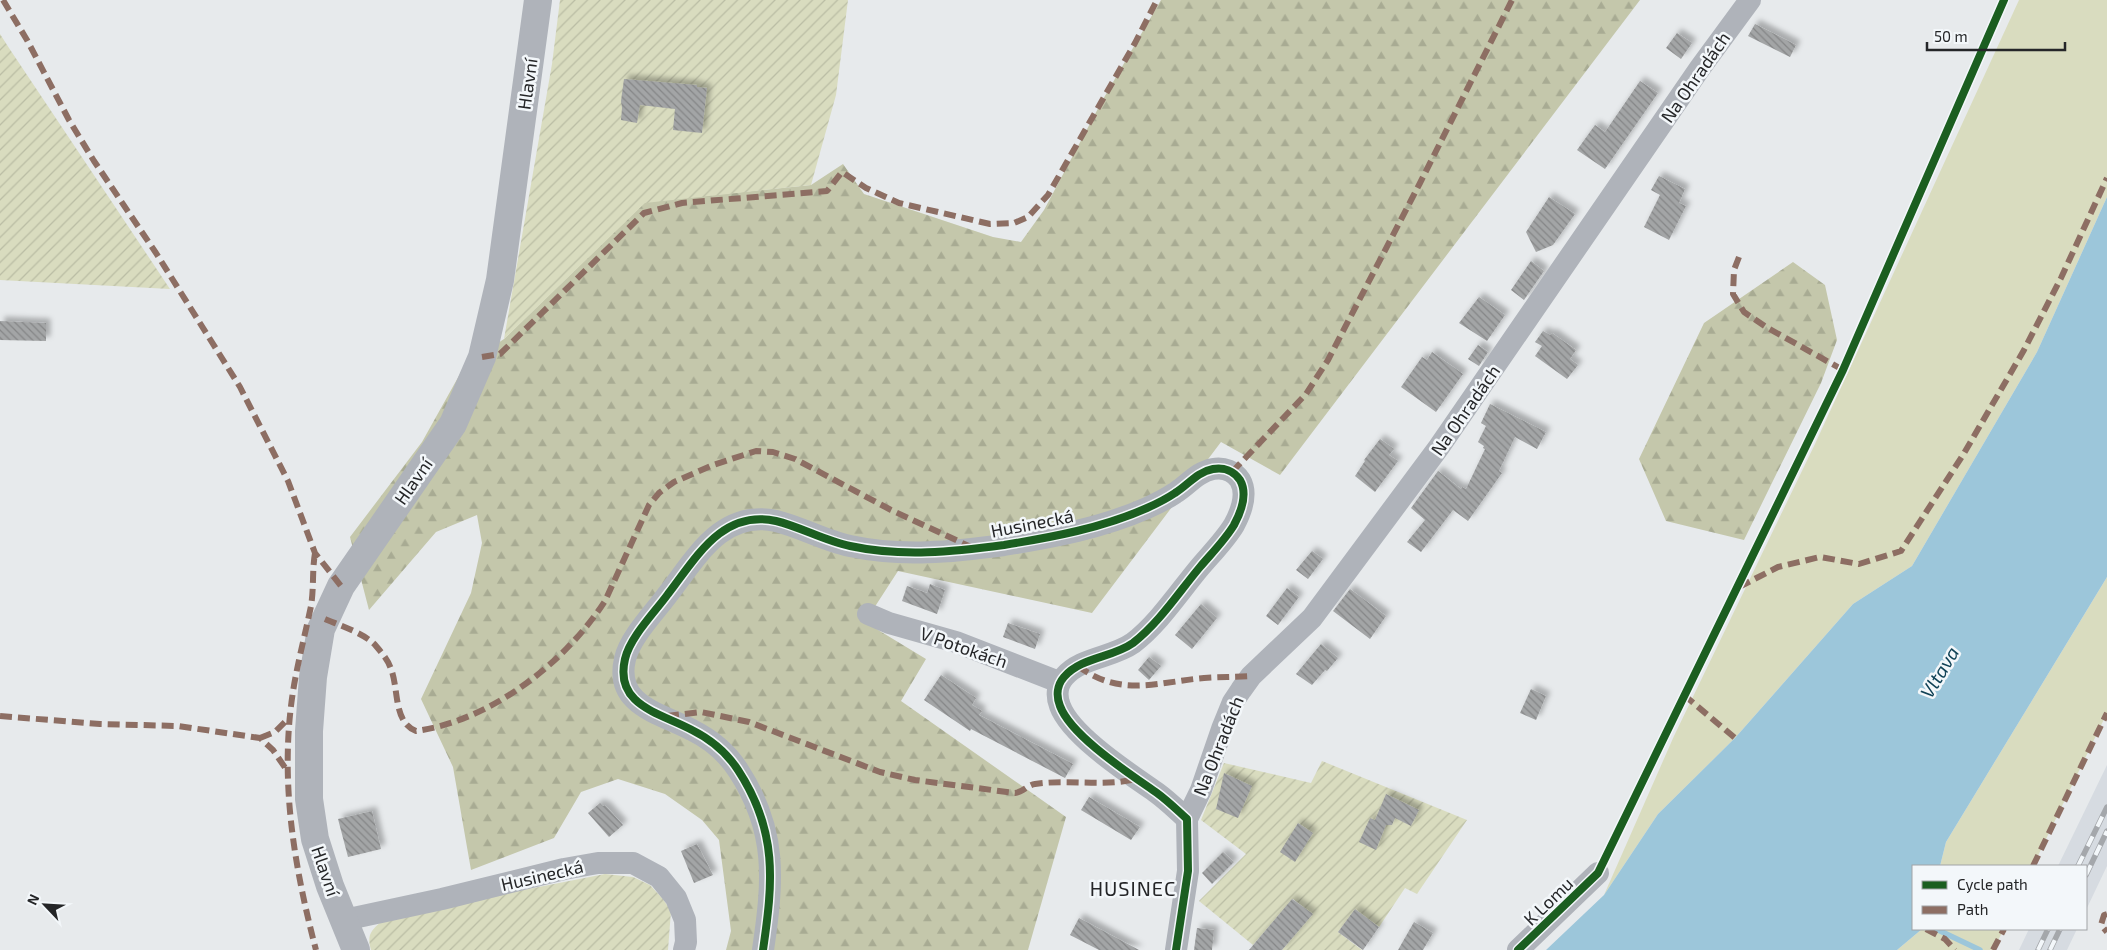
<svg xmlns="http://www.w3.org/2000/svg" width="2107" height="950" font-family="'Exo 2',sans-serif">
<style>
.built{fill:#d6dbe1}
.grass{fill:#d9dcbf}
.forest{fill:url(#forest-firs)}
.garden{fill:url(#garden-furrows)}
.water{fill:#9cc6da}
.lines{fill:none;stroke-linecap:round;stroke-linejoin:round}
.stream{stroke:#9cc6da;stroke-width:5.5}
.building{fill:url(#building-back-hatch);filter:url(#shadow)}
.minor{stroke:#afb3ba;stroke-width:22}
.tertiary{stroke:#afb3ba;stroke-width:28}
.rail-casing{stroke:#a4a7ab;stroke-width:5.5}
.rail{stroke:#f3f7fa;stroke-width:4;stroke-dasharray:11;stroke-linecap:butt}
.quiet{stroke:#8d6e63;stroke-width:6;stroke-dasharray:12 6;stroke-linecap:butt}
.cycleway-casing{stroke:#f3f7fa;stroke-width:11}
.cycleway{stroke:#1b5e20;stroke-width:8}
.labels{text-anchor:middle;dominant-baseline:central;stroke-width:5;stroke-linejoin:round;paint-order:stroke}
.street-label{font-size:18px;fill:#252628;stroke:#f3f7fa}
.water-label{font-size:19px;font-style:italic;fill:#104256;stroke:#f3f7fa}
.quarter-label{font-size:20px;letter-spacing:1px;fill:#252628;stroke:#f3f7fa}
</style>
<defs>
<pattern id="forest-firs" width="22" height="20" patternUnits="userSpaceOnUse" patternTransform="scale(1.25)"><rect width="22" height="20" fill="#c4c7ab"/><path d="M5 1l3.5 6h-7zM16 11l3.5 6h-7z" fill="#a8ab93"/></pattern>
<pattern id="garden-furrows" width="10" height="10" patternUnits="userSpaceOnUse" patternTransform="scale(1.25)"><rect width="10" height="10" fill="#d9dcbf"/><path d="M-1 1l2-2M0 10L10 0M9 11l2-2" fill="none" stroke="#babda4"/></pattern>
<pattern id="building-back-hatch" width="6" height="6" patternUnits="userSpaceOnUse" patternTransform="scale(1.25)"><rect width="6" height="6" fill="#a3a5a6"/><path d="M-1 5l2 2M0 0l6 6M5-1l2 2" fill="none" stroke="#858687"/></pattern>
<filter id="shadow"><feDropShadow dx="4.5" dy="-4.5" stdDeviation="2.5" flood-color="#0004"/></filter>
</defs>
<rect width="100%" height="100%" fill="#e7eaec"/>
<path class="built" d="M2107,765V866L2086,910V866H2058Z
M2029,929H2077L2067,950H2019Z"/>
<path class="grass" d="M2019,0H2107V197L2037,352L1912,566L1853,604L1735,738L1658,814L1604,895L1674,736L1815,444Z
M2107,577V713L2033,866H1940L1946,842Z
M1922,929H2004L1993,950H1897Z"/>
<path class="forest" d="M1161,0H1640L1280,475L1221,442L1092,613L898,571L865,622L926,659L901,701L1066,817L1028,950H726L731,931L719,840L702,820L665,794L618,779L581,792L554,838L471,870L453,767L421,699L471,593L482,543L477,515L436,532L369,610L350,537L422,442L465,365L504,339L645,202L811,185L843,164L864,194L993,237L1021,242L1044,210L1102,101Z
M1793,262L1825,285L1837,340L1821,383L1744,540L1666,521L1639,459L1704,323Z"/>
<path class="garden" d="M560,0H848L836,95L811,185L645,203L504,339L552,64Z
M0,34L9,48L170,289L0,280Z
M1322,761L1467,820L1417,894L1405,888L1379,927L1355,910L1338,932L1362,950H1282L1312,914L1293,899L1253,945L1199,901L1246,854L1201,820L1224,763L1311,783Z
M605,874L633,877L650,885L663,899L671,911L668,950H371C367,936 370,931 381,922L488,897Z"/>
<path class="water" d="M2107,197V577L1946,842L1940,866H1913V929H1922L1897,950H1546L1604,895L1658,814L1735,738L1853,604L1912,566L2037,352Z"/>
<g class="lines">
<path class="stream" d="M1936,929L1980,950"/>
</g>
<path class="building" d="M1755,24L1796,45L1790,57L1748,36Z
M1677,33L1692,43L1681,59L1666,48Z
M624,79L697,85V87L707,88L702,133L673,130L675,109L640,105L637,123L621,120L622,108L621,101Z
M1640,81L1658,93L1605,169L1577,150L1595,125L1605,132Z
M1659,176L1685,189L1679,203L1686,206L1669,240L1644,227L1660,195L1651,190Z
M1549,197L1575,214L1553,245L1536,252L1526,232Z
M1531,261L1544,271L1524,300L1511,290Z
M1479,297L1505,315L1487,341L1459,323Z
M0,321L46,323V341L0,340Z
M1543,331L1550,335L1552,333L1576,350L1570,359L1578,365L1567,379L1535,356L1542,346L1535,342Z
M1478,345L1488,352L1479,366L1468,359Z
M1432,352L1463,374L1436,412L1401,387L1422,357L1427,360Z
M1490,404L1546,432L1537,449L1515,437L1499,471L1502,473L1468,521L1453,510L1421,552L1407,542L1425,520L1411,508L1438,471L1461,489L1462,487L1466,489L1485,449L1483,448L1484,446L1478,442L1486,426L1481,423Z
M1380,439L1394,449L1389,455L1398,461L1375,492L1355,476L1365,461L1364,460Z
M1312,551L1323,559L1308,579L1296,570Z
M930,584L945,590L937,614L902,601L907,586L927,593Z
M1287,588L1299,597L1278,625L1266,616Z
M1350,589L1386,616L1370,639L1333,611Z
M1201,604L1217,618L1192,649L1175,635Z
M1008,623L1040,634L1035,649L1003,637Z
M1321,644L1338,658L1327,671L1325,670L1312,685L1296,674Z
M1149,657L1161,666L1149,680L1138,670Z
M941,675L976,698L972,705L982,711L979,715L1073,764L1065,778L971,729L970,731L924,700Z
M1531,689L1546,696L1536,720L1520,713Z
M1224,773L1252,786L1238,818L1216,809Z
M1386,794L1419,810L1411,826L1395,818L1392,825H1386L1376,850L1359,842L1370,818L1375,820Z
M1089,797L1140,827L1131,840L1081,810Z
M600,803L603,806L605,805L623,825L609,837L588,813Z
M372,811L381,849L348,857L338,819Z
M1298,823L1313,833L1295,862L1280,852Z
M697,844L713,875L694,883L681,851Z
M1223,852L1234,862L1212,884L1202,873Z
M1292,899L1313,914L1282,950H1249Z
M1355,909L1379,927L1363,950L1338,932Z
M1079,918L1139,950H1099L1070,935Z
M1414,922L1433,933L1423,950H1398Z
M1197,928L1214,930L1212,950H1194Z"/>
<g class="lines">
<path class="minor" d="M868,614L889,623L956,642L1059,682
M1187,819L1201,790L1222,729L1233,702L1241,690L1251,676L1312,618L1439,447L1700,68L1750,0
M344,920L442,899L564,869L598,863H633L659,877L676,898L685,920L686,942L684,950
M763,950C773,882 778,831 738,770C727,753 710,739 692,730C661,713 614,706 625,659C630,637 655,612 668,594C696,558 722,509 776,521C801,527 825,541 850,546C901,557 953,552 1004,545C1053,537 1102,528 1147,508C1156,504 1166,499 1175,493C1188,485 1197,472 1213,469C1224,467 1234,471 1240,480C1248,494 1241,512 1234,525C1225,540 1211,554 1200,567C1179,592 1159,623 1133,643C1112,658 1081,657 1064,677C1057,685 1056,696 1060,706C1071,736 1130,774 1157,793C1168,801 1177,810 1187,819L1188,871L1176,950
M1518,950L1598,873"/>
<path class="tertiary" d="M356,950L330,886L315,839L309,799V731L313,677L321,629L341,586L453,424L482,357L500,280L538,0"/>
<defs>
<path id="rail" d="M2078,866L2107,807
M2086,875L2107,831
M2038,950L2048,929
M2050,950L2060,929"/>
</defs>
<use href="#rail" class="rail-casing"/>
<use href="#rail" class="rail"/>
<path class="quiet" d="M3,0L27,40L69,120L94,161L156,253L240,387L288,481L315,553L341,586
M1739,257L1734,270L1733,294L1744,312L1766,327L1843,370
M482,357L500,354L644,213L682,203L827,191L842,172L866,188L899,203L990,224L1014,223L1028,217L1048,195L1135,43L1157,0
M1232,472L1306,394L1328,360L1420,183L1512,0
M315,553C312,571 314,588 311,606C304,640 295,672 291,706C281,789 295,870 316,950
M1739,587L1778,567L1820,557L1859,564L1901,551L1963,455L2024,350L2061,278L2107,178
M325,619C339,625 366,634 376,646C382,653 388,660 391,669C399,689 393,722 416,731C490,721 565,663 605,601L649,505L659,493L674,482L713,465L756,451L773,452L795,459L891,510L971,547
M1078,666C1121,698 1157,682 1204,678C1220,677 1235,677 1251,676
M1684,695L1735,738
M0,716L100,724L178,726L260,738L273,750L288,772
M667,716L701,712L749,722L880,772L915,780L1015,793C1023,792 1028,785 1035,784C1069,779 1103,787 1136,779
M260,738L275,732L290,717
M2033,866L2107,713
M2107,914L2104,915L2101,925L2107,932
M1926,929L1945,939L1955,950
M1993,950L2004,929"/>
<defs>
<path id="cycleway" d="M763,950C773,882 778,831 738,770C727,753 710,739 692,730C661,713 614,706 625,659C630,637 655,612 668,594C696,558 722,509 776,521C801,527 825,541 850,546C901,557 953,552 1004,545C1053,537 1102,528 1147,508C1156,504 1166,499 1175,493C1188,485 1197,472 1213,469C1224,467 1234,471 1240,480C1248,494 1241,512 1234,525C1225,540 1211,554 1200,567C1179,592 1159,623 1133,643C1112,658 1081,657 1064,677C1057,685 1056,696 1060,706C1071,736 1130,774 1157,793C1168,801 1177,810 1187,819L1188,871L1176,950
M1518,950L1598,873L1843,370L2004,0"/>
</defs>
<use href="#cycleway" class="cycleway-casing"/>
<use href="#cycleway" class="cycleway"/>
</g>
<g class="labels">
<g class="street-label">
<text transform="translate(1695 77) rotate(-55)">Na Ohradách</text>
<text transform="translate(527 84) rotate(-82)">Hlavní</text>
<text transform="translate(1465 410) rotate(-55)">Na Ohradách</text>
<text transform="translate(413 481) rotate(-55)">Hlavní</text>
<text transform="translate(1032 523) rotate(-11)">Husinecká</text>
<text transform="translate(964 647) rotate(19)">V Potokách</text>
<text transform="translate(1218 746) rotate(-68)">Na Ohradách</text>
<text transform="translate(326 871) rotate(71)">Hlavní</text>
<text transform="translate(542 875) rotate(-13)">Husinecká</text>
<text transform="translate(1548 901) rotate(-44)">K Lomu</text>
</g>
<g class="water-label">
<text transform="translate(1939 672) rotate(-59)">Vltava</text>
</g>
<g class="quarter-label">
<text x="1133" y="888">HUSINEC</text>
</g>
</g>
<rect x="1912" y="865" width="175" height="65" fill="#f3f7fa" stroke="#a1a3a6"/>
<rect x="1922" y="881" width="25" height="8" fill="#1b5e20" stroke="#a1a3a6"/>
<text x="1957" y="890" font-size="15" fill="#252628">Cycle path</text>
<rect x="1922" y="906" width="25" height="8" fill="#8d6e63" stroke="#a1a3a6"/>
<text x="1957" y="915" font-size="15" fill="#252628">Path</text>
<g transform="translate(45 905) rotate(295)" stroke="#f3f7fa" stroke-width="4" paint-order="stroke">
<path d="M0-4L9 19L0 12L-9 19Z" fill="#252628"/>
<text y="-8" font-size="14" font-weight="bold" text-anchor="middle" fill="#252628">N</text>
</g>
<path d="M1927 42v8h138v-8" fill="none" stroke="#252628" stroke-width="2.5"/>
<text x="1934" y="42" font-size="15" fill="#252628" stroke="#f3f7fa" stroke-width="4" paint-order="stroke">50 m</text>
</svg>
